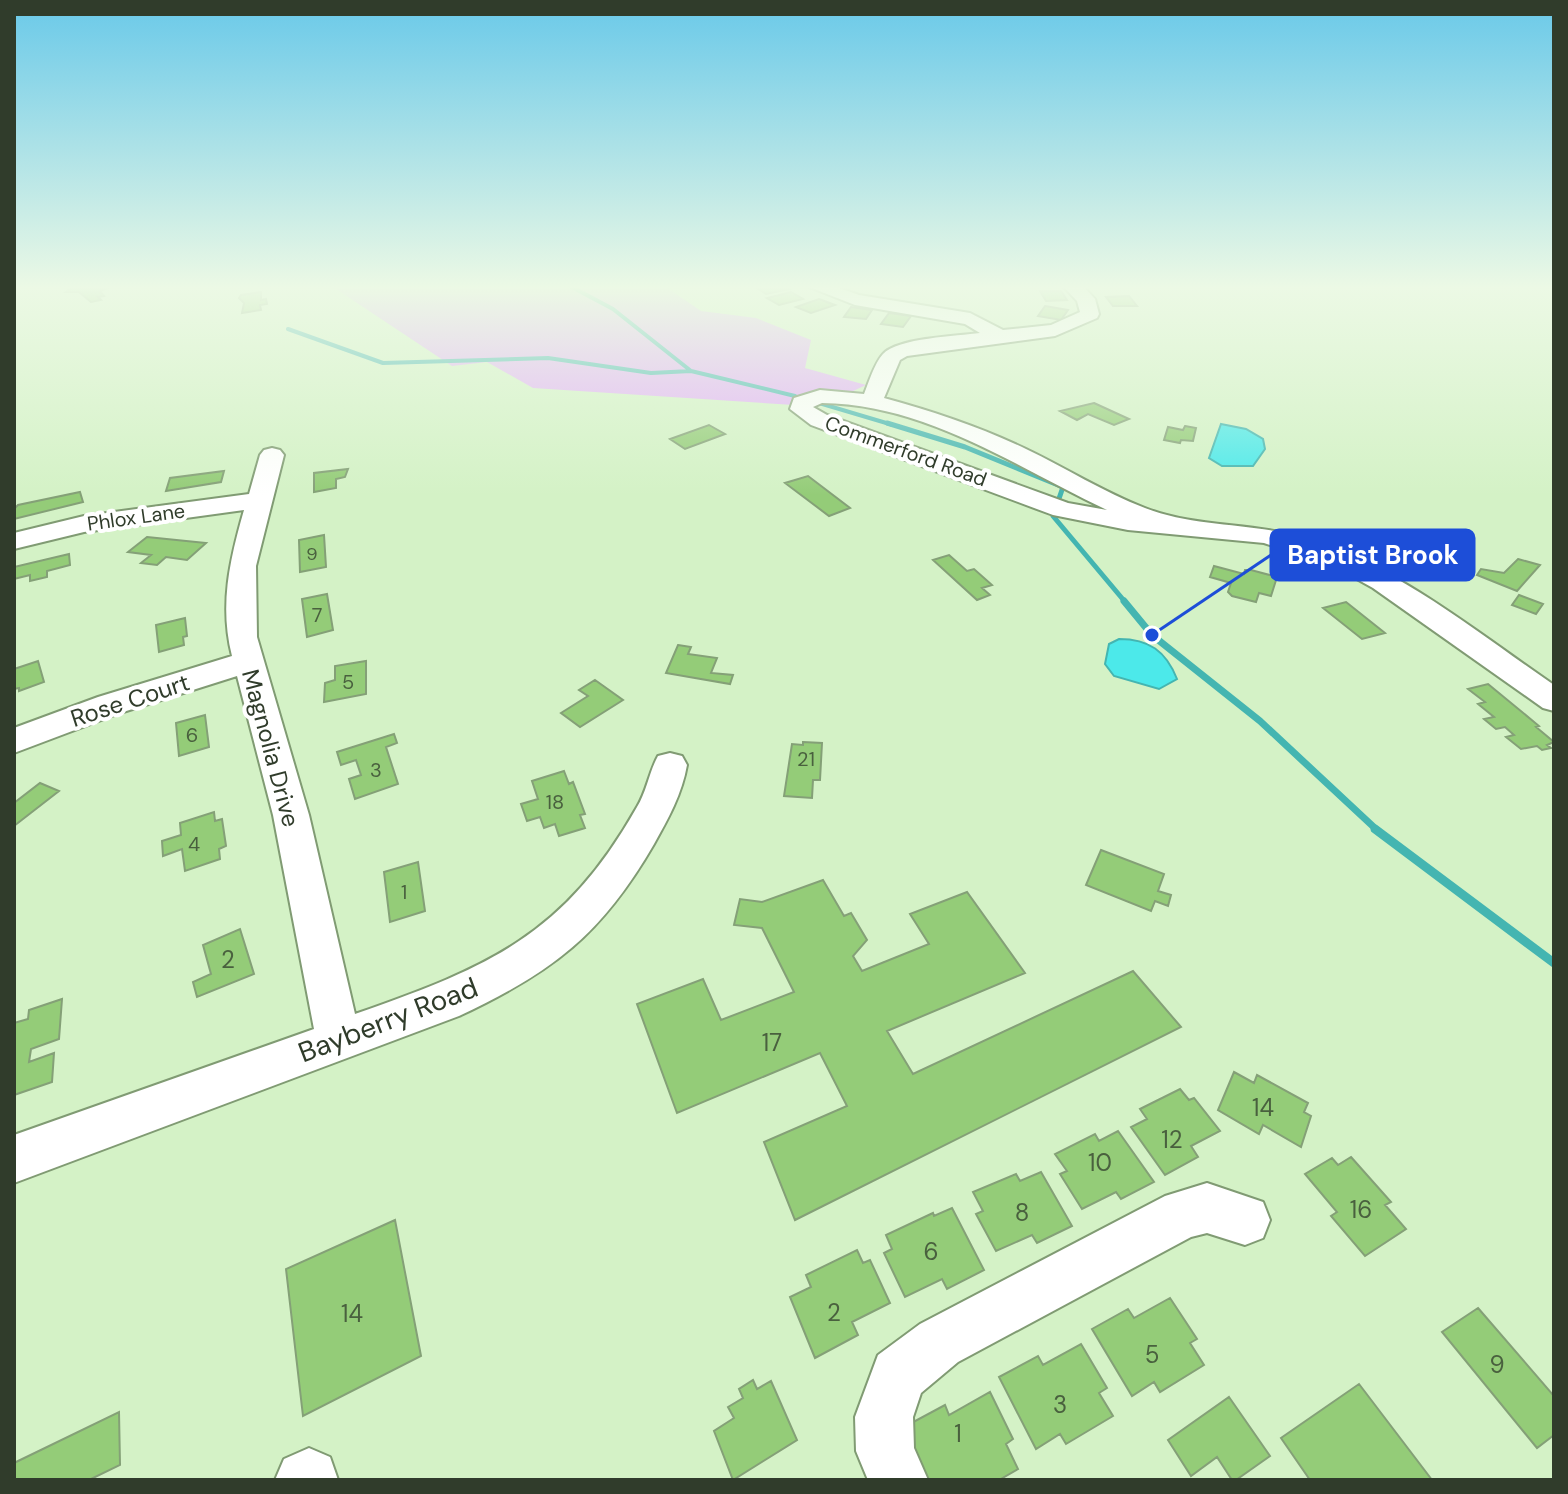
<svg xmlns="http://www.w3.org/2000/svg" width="1568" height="1494" font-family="'DM Sans',sans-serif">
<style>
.green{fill:#e3aef9}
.water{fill:#4ce9ea;stroke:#44b5b1;stroke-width:2}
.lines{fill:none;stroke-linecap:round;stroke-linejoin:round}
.stream-far3{stroke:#44b5b1;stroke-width:4}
.stream-far2{stroke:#44b5b1;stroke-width:5}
.stream-far1{stroke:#44b5b1;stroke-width:7}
.stream{stroke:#44b5b1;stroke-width:9}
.building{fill:#94cc78;stroke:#84a077;stroke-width:2}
.minor-casing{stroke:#809b73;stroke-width:4}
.minor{fill:#fff;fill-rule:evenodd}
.labels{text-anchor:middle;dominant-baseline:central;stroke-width:8;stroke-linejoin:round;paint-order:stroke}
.far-number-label{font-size:18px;fill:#49603e}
.far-street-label{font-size:20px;fill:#303c2b;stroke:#fff}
.number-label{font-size:20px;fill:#49603e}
.street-label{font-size:24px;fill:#303c2b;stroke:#fff}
.near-number-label{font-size:24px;fill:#49603e}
.near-street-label{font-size:28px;fill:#303c2b;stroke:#fff}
.leader{fill:none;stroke:#1d4ed8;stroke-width:3}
.callout-dot{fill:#1d4ed8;stroke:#fff;stroke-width:3}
.callout{fill:#1d4ed8;stroke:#1d4ed8;stroke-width:3}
.callout-label{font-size:26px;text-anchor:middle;font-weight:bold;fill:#fff}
</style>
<rect width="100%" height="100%" fill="#d4f2c6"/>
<path class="green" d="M330,285H663L701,311L756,318L811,340L805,368L866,385L851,392L824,391L794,405L533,388L487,362L452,366Z"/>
<path class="water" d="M1221,424L1246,429L1263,439L1265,449L1253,466H1222L1209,458Z
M1119,639C1149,639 1166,651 1177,679L1159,689L1114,676L1105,664L1109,644Z"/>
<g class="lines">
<path class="stream-far3" d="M568,285L613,309L691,371L795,396
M288,329L383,363L548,358L651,373L691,371
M819,403L893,425"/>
<path class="stream-far2" d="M887,423L965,447L1063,487L1053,516L1126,603"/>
<path class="stream-far1" d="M1124,601L1152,635L1260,721L1378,831"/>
<path class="stream" d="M1375,829L1554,963"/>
</g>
<path class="building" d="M75,285L95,286H112L100,291L104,296L98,297L101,300L91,302L79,292H66Z
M782,285L789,289L766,294L754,286Z
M1040,291H1061L1067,300L1046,301Z
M261,292V300L266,299L267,304L260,305L261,310L242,313L244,303L239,298L241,295Z
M791,292L803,299L779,305L767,298Z
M1129,296L1137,306H1113L1106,297Z
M819,299L835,305L811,313L796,307Z
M1045,306L1068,310L1061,320L1038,316Z
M851,307L872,310L866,319L844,317Z
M889,313L911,316L903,327L881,324Z
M1094,403L1129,419L1114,425L1088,414L1077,420L1060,411Z
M709,425L725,434L685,449L670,439Z
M1185,426L1196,428L1193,441L1181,440L1180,443L1164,440L1168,427L1183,430Z
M348,469L345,477L336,479V488L314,492V473Z
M224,471L221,482L166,491L170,478Z
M808,476L850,508L829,516L785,483Z
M80,492L83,502L14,519V509L18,505Z
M324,535L326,567L300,572L299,540Z
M147,537L206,543L187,560L166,557L157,565L141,563L151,555L128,552Z
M69,554L70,565L47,571V577L30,581V575L14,579V567Z
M949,555L967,571L974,569L992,585L982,588L990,595L977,600L933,560Z
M1518,559L1540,565L1517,591L1477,575L1481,569L1504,573Z
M1214,566L1244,574L1245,570H1251L1277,577L1271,596L1259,593L1256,602L1232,596L1228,592L1231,583L1210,577Z
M327,594L333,630L307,637L302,599Z
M1519,595L1543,604L1536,614L1512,605Z
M1346,602L1385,633L1362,639L1323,608Z
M185,618L187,636L183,637L184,645L159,652L156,625Z
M678,645L691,647L688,654L717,658L711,673L733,675L730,684L666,673Z
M38,661L44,682L19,691V688L14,689V669Z
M366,661V694L324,702L325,683L335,680V666Z
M595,680L623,700L580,727L561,713L588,696L579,690Z
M1488,684L1539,726L1536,727L1554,742L1547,745L1551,748L1542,750L1537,746L1521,749L1506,737L1514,735L1505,727L1496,729L1484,719L1494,717L1478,704L1485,702L1468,689Z
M205,715L209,747L179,756L176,723Z
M394,734L397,743L386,747L398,784L355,799L349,779L361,775L356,760L341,765L337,752Z
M803,742L822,743L820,780H813L812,798L784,796L792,744L803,745Z
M564,771L569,784L573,782L585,814L580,815L585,828L559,836L555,824L544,828L540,817L527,821L521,804L538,799L532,781Z
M40,783L59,791L14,826V803Z
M214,812L215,821L222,819L226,846L219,849L220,859L185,871L182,849L163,856L162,841L181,835L180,823Z
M1101,850L1164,874L1158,891L1171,895L1168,906L1155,901L1151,911L1086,885Z
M418,862L425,911L390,922L384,872Z
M823,880L844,916L851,913L867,940L853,956L862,971L929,944L910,914L967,892L1025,973L887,1031L913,1074L1133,971L1181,1027L795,1220L764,1142L847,1106L820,1053L677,1113L637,1004L703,979L721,1020L794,992L762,928L734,925L740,899L762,902Z
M240,929L254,974L197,997L193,982L211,974L203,945Z
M62,999L59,1039L31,1049L29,1062L54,1053L52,1082L14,1095V1023L28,1019L29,1010Z
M1234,1072L1254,1083L1257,1075L1308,1103L1304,1112L1311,1116L1301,1147L1263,1125L1259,1134L1218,1110Z
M1180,1089L1189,1100L1194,1098L1220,1131L1191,1146L1198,1157L1165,1175L1131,1127L1147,1119L1140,1109Z
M1118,1131L1154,1182L1121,1199L1116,1192L1082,1209L1060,1174L1067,1171L1055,1154L1095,1134L1099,1141Z
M1351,1157L1391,1202L1385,1205L1406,1229L1365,1256L1331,1216L1337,1212L1305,1174L1332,1158L1338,1165Z
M1041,1172L1072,1226L1037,1243L1032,1235L996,1251L976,1214L983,1211L973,1192L1016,1174L1020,1181Z
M952,1208L984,1270L947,1289L942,1279L905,1297L884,1253L892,1249L886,1235L933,1213L934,1216Z
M395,1220L421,1356L303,1416L286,1269Z
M857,1250L863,1263L870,1260L890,1303L852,1322L858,1335L815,1358L790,1297L811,1287L806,1275Z
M1170,1298L1197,1339L1190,1343L1204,1365L1160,1392L1154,1382L1132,1396L1092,1329L1128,1309L1134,1318Z
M1478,1308L1554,1396V1435L1537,1448L1442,1332Z
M1081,1344L1107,1388L1099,1393L1113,1416L1066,1444L1060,1434L1036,1449L999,1377L1038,1356L1043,1365Z
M753,1380L757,1389L771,1381L797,1440L733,1480L714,1431L734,1418L728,1407L743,1398L739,1389Z
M1359,1384L1432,1480H1310L1281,1438Z
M990,1392L1013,1439L1006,1444L1018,1469L999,1480H927L904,1427L945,1405L949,1415Z
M1229,1397L1270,1456L1236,1480H1232L1217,1457L1191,1476L1168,1440Z
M119,1412L120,1465L89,1480H14V1463Z"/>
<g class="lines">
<defs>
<path id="minor" d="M804,285H831L859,295L970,313L1003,330L1051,325L1080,312L1077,301L1062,285H1082L1095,299L1099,314L1097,318L1055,336L907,356L900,360L884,398C932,411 980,427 1026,449C1066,468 1103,492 1145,508C1196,528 1252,522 1305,538C1397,566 1475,631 1554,685V711L1543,708L1373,588L1337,568L1264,543L1128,530L1053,515L811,425L790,409L794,398L820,390L864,394C869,382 874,364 883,354C897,338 958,336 980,333L965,324L855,305ZM822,403C926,404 1016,467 1107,510L1068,503L827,415L813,407Z
M272,448L280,450L284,455L256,566L257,637L309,815L355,1014C489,967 564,936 637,807C647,791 649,772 658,756L670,753L682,756L687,765C682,794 668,819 654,844C602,934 553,972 459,1016L14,1183V1135L314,1029L273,815L237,676L120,713L14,753V728L98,697L232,656C219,605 230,559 244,510L84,532L14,549V533L84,516L249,494L260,455L264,450Z
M1207,1183L1263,1202L1270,1220L1263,1238L1245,1245L1207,1233L1191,1237L958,1362L921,1393L913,1417L914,1448L928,1480H868L856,1451L855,1417L878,1355L920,1324L1165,1196Z
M309,1448L330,1457L338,1480H275L284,1459Z"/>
</defs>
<use href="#minor" class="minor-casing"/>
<use href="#minor" class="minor"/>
</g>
<linearGradient id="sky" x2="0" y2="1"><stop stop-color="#69c9e9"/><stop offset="0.58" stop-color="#ecf9e5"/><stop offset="1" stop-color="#ecf9e5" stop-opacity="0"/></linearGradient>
<rect width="1568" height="495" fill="url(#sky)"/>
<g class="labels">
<g class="far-number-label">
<text x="312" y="554">9</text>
</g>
<g class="far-street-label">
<text transform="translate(906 451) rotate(20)">Commerford Road</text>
<text transform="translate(136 517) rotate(-8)">Phlox Lane</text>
</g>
<g class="number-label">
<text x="317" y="615">7</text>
<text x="348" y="682">5</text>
<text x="192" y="735">6</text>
<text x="806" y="759">21</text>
<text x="376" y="770">3</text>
<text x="555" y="802">18</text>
<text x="194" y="844">4</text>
<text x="404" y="892">1</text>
</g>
<g class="street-label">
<text transform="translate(130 700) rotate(-18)">Rose Court</text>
<text transform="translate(271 748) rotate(75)">Magnolia Drive</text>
</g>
<g class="near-number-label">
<text x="228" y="959">2</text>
<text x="772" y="1042">17</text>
<text x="1263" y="1107">14</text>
<text x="1172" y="1139">12</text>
<text x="1100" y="1162">10</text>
<text x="1361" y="1209">16</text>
<text x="1022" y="1212">8</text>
<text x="931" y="1251">6</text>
<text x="834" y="1312">2</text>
<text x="352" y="1313">14</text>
<text x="1152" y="1354">5</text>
<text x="1497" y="1364">9</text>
<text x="1060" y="1404">3</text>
<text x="958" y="1433">1</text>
</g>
<g class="near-street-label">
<text transform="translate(388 1020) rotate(-21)">Bayberry Road</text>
</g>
</g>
<path class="leader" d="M1152 635L1271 555"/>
<circle class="callout-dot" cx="1152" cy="635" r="8"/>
<rect class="callout" x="1271" y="530" width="203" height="50" rx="8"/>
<g class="callout-label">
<text x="1373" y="564">Baptist Brook</text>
</g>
<rect width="1568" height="1494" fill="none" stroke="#303c2b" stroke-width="32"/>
</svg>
